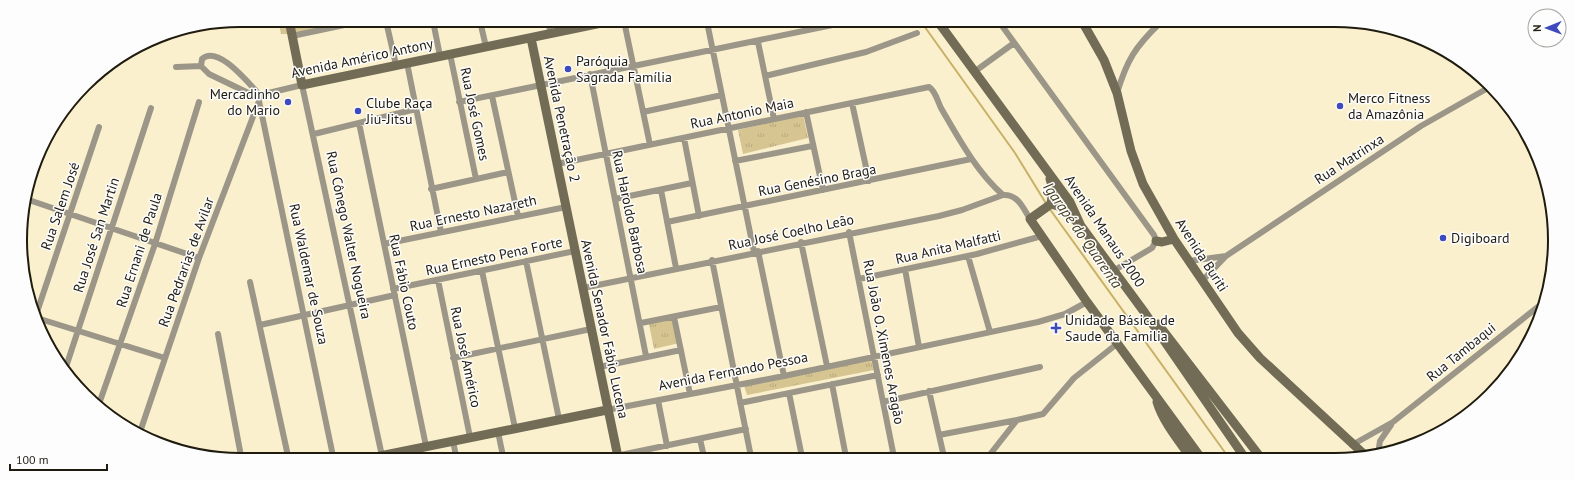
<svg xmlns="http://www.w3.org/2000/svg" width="1575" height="480" font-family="'PT Sans',sans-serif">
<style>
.grass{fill:url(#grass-tufts)}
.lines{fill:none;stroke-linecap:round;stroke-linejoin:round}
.stream{stroke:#c8b167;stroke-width:2}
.street{stroke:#9b9688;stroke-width:6}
.secondary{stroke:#726c57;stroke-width:9}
.poi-dot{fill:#3c4abd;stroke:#fdfdfd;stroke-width:1.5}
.labels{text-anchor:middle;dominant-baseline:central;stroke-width:3;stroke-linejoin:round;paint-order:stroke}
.street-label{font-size:14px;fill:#1f1b0f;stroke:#fdfdfd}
.poi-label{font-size:14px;fill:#1f1b0f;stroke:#fdfdfd;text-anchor:start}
.water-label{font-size:15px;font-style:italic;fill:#473d1c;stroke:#fdfdfd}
.rim{fill:none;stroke:#1f1b0f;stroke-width:2}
</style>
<defs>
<pattern id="grass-tufts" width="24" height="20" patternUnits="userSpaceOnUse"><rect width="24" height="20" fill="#d6c591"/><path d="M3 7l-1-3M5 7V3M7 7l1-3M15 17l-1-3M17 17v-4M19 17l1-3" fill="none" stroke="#b7a97c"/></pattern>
</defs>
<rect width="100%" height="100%" fill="#fbf0cd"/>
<path class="grass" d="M278,20H332L333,26L289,34H281Z
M803,115L808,138L743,154L738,130Z
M673,319L679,343L654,349L649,324Z
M871,360L874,370L747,395L744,386Z"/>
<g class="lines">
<path class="stream" d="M922,23L1015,153L1047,205
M1049,208L1229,458"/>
<path class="street" d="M386,21L396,65
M433,21L440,56
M480,21L486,47
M548,21L551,34
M624,21L650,145
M707,22L754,252
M1000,23L1154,235L1156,241L1152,248L1113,271
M1116,23H1133
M292,36L368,20
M758,42L774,119
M450,54L476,179
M407,63L441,232
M176,67L201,66
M974,72L1014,43
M590,74L646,356
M765,76L866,52L917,33
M1117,93C1127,60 1135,47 1160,23
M260,95L302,85L382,456
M260,95L259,101L333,456
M492,96L518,216
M259,98L209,74L201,66L202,59C218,44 249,84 260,95
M459,102L847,22
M852,103L869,181
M643,112L722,95
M806,112L823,190
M359,123L426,446
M314,134L416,109
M684,138L699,216
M735,161L812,146
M557,164L929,87C935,90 938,102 941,108C959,139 976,171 1003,195C1018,194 1023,208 1030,219
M431,189L508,172
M661,190L676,268
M26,199L199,258
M615,199L692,183
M667,222L971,159
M849,232L894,457
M801,242L827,366
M384,244L566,207
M758,251L784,376
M968,256L990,332
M712,260L751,457
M526,261L559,419
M1189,261L1226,256
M905,269L919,347
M482,271L515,428
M859,279L977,254L1042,236
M438,280L470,437
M1202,281L1226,256L1421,126L1488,88
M250,282L288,456
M583,288L939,216L962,210L1003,195
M393,289L575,251
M36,315L99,127
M674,317L690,394
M37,318L165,358
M641,323L721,307
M260,325L395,295
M218,334L241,456
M453,358L591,329
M599,367L681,350
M65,370L151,108
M832,384L846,457
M929,391L944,457
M789,393L802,457
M658,400L667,446
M883,402L1040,367
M740,403L878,375
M99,404L155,244L199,102
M607,410L784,376L1038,322L1065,314L1087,302
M140,432L199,258L259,101
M498,432L503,456
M939,435L1017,420
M700,439L704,457
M453,441L456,456
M1352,445L1393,422L1544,302
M1378,454L1380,441L1391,425
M611,457L746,429
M876,457L894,454
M988,457L1017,420L1043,414L1074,378L1118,343"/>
<path class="secondary" d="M289,20L302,85L611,21
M939,23L1070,202L1081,226L1145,313L1245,458
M1083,23L1104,60L1117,93L1131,151L1143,184L1174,239L1238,333L1260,358L1367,457
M531,38L618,457
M1050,179L1053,189L1051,204L1030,219L1087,302L1201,458
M1051,204L1061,207L1077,222
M1156,241L1162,242L1174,239
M1158,324L1261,458
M1157,402C1163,422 1179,441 1191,458
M380,456L607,410"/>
</g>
<g class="poi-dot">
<circle cx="568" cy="69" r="4"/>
<circle cx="288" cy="102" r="4"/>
<circle cx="1340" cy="106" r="4"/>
<circle cx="358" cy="111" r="4"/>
<circle cx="1443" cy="238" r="4"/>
<path d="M1054 322h4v4h4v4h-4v4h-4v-4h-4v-4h4z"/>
</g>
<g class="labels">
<g class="street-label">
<text transform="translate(362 58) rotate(-12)">Avenida Américo Antony</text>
<text transform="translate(742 113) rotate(-12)">Rua Antonio Maia</text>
<text transform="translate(475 114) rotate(78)">Rua José Gomes</text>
<text transform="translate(562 119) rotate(78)">Avenida Penetração 2</text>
<text transform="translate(1349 159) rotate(-33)">Rua Matrinxa</text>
<text transform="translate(817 180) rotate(-11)">Rua Genésino Braga</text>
<text transform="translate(60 206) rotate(-71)">Rua Salem José</text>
<text transform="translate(630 212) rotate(78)">Rua Haroldo Barbosa</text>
<text transform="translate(473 213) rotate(-12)">Rua Ernesto Nazareth</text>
<text transform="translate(1105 231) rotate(56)">Avenida Manaus 2000</text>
<text transform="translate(791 232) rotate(-12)">Rua José Coelho Leão</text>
<text transform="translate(96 235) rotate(-72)">Rua José San Martin</text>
<text transform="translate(349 235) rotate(78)">Rua Cônego Walter Nogueira</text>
<text transform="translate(948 247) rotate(-13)">Rua Anita Malfatti</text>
<text transform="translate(139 250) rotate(-72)">Rua Ernani de Paula</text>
<text transform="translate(1202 255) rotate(57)">Avenida Buriti</text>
<text transform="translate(494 256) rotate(-12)">Rua Ernesto Pena Forte</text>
<text transform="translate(186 262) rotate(-70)">Rua Pedrarias de Avilar</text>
<text transform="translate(309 274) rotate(78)">Rua Waldemar de Souza</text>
<text transform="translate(404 282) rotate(78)">Rua Fábio Couto</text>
<text transform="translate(605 329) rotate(78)">Avenida Senador Fábio Lucena</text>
<text transform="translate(884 342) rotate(79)">Rua João O. Ximenes Aragão</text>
<text transform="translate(1461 352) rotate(-39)">Rua Tambaqui</text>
<text transform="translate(466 357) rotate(78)">Rua José Américo</text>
<text transform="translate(733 371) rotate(-11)">Avenida Fernando Pessoa</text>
</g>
<g class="poi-label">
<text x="576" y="61">Paróquia<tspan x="576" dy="16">Sagrada Família</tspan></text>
<text x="280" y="94" text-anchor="end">Mercadinho<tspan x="280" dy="16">do Mario</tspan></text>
<text x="1348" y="98">Merco Fitness<tspan x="1348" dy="16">da Amazônia</tspan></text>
<text x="366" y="103">Clube Raça<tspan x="366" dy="16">Jiu-Jitsu</tspan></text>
<text x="1451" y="238">Digiboard</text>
<text x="1065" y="320">Unidade Básica de<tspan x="1065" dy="16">Saude da Familia</tspan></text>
</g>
<g class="water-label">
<text transform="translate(1083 235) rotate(55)">Igarapé do Quarenta</text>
</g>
</g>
<path d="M0 0H1575V480H0ZM240 27H1335A213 213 0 0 1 1548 240V240A213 213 0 0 1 1335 453H240A213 213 0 0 1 27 240V240A213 213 0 0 1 240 27Z" fill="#fdfdfd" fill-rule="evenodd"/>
<path class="rim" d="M240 27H1335A213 213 0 0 1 1548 240V240A213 213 0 0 1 1335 453H240A213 213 0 0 1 27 240V240A213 213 0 0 1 240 27Z"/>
<g transform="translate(1547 28) rotate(269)"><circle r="19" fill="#fdfdfd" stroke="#a4a39e"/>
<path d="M0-3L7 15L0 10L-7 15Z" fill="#3c4abd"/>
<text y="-6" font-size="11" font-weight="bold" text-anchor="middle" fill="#1f1b0f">N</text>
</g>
<path d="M10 464v6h97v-6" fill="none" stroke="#1f1b0f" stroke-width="2"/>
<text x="16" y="464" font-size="12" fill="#1f1b0f" stroke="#fdfdfd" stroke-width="3" paint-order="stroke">100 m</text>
</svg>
